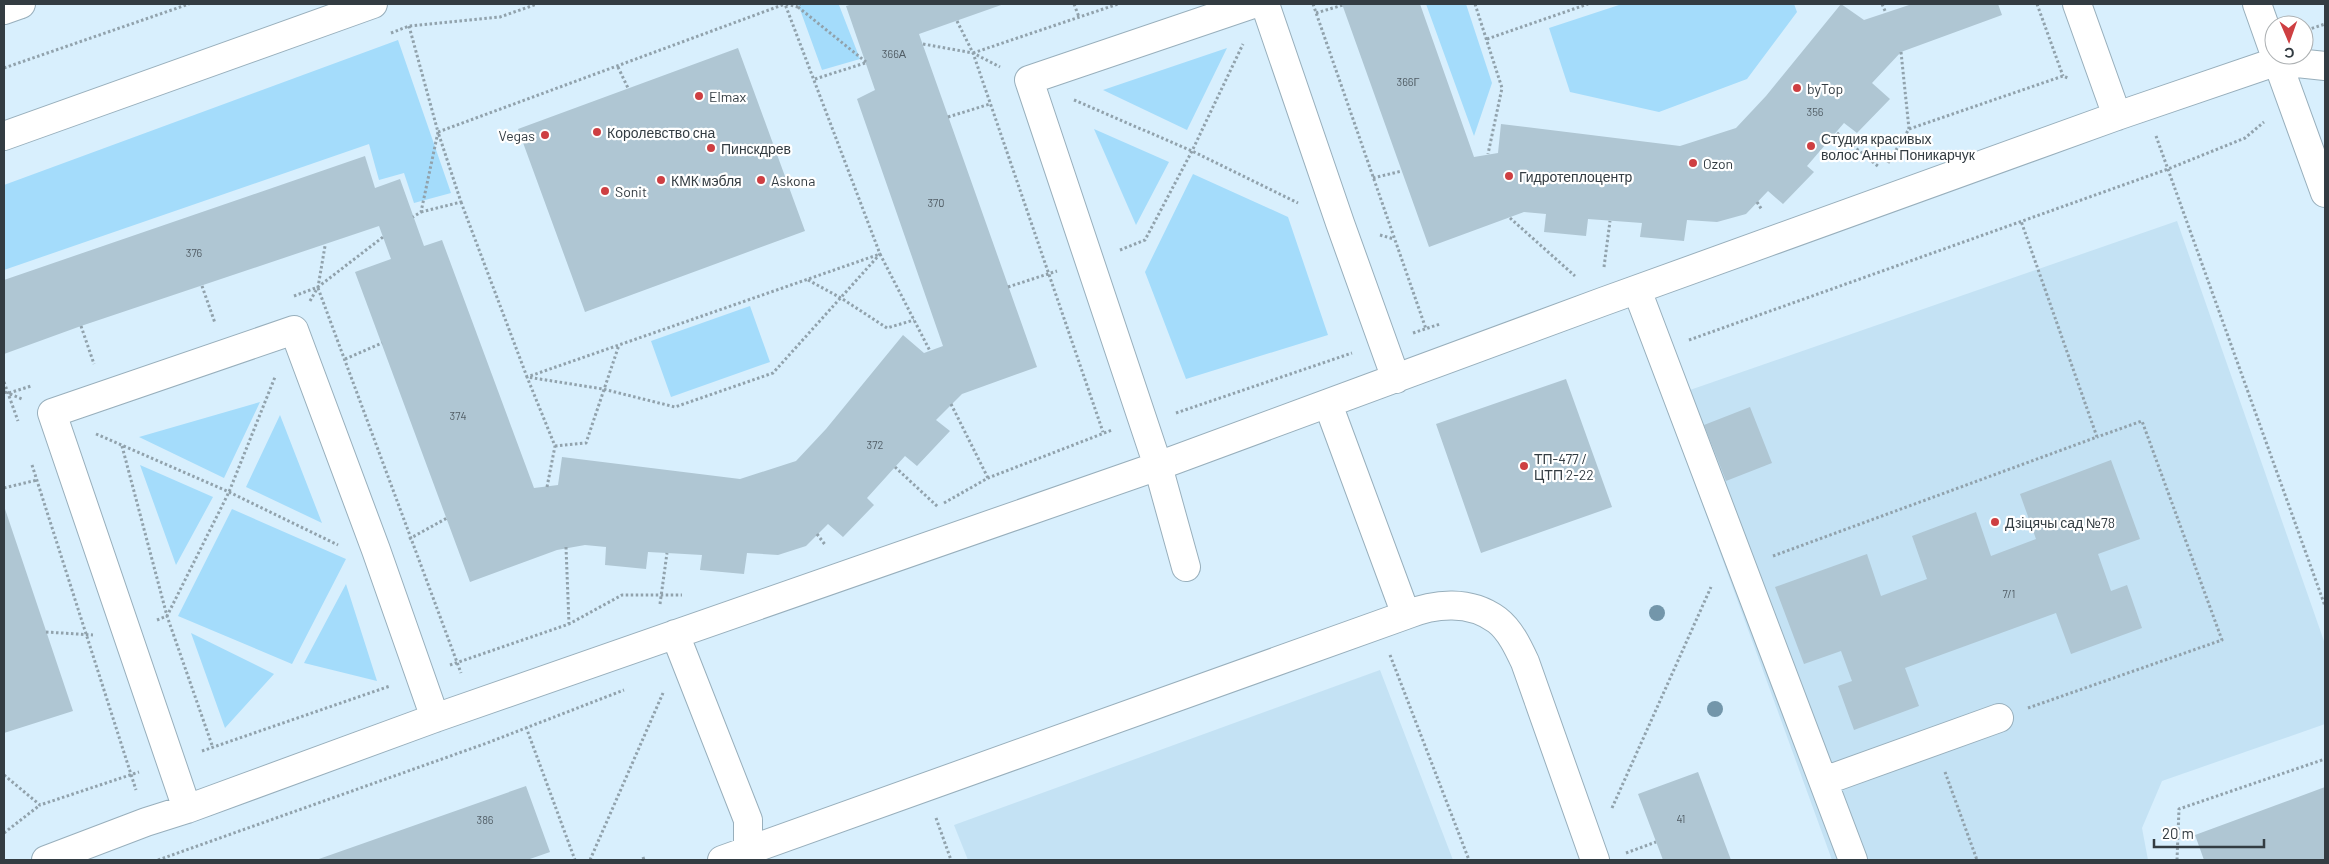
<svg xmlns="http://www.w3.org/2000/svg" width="2329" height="864" font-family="Barlow,sans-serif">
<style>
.built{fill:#c4e2f4}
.green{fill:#a4dcfb}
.building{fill:#afc6d3}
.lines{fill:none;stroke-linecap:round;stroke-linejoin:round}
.minor-casing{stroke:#98afbc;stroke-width:30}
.highway-casing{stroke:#98afbc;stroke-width:30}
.path{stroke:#91a2ac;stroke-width:3;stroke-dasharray:2.5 2.5;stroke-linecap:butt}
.minor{stroke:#fff;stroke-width:28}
.highway{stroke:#fff;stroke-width:28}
.tree{fill:#7396aa}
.poi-dot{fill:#ce3f42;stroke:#fff;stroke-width:2}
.labels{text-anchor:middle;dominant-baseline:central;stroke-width:4.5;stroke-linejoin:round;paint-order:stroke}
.number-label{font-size:11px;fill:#525e66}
.poi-label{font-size:14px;fill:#333c42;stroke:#fff;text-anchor:start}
</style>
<rect width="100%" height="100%" fill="#d8effd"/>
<path class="built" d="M2177,221L2325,644V724L2162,781L2142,828L2148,860H1832L1664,399Z
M1380,670L1453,860H968L954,825Z"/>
<path class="green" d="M798,4H841L839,5L860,59L822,70Z
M1426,4H1466L1492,83L1474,136Z
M1622,4H1794L1797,12L1747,79L1659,112L1570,92L1549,28Z
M398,40L451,193L414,203L404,173L379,180L369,144L4,270V185Z
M1227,48L1187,130L1103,90Z
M1094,129L1169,162L1136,225Z
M1193,174L1288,217L1328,335L1186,379L1145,272Z
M750,306L770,362L671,397L651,341Z
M260,402L224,478L139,437Z
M280,415L322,523L246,487Z
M140,465L213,497L176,565Z
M232,509L346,559L292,664L178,616Z
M346,584L377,681L304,663Z
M191,633L274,674L225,728Z"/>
<path class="building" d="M853,4H1004L919,34L1037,367L962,394L936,420L950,431L917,466L905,456L867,498L874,505L843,537L828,524L806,546L778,555L747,553L744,574L700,570L702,555L667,553L648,552L646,569L605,565L606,547L585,545L557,550L470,582L355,272L391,259L379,226L81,326L4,354V280L365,156L375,188L400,179L424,246L442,240L534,488L558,485L562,457L740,479L796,461L826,429L903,335L924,353L943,346L857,99L875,90L846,6Z
M1342,4H1420L1474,157L1498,153L1501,124L1680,146L1736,128L1766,96L1841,4L1864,20L1912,4H1998L2002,15L1901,52L1872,83L1890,99L1857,133L1844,123L1807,166L1814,172L1783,204L1768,191L1746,214L1717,222L1687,220L1684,241L1640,237L1642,223L1588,219L1586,236L1544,232L1546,214L1524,212L1429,247Z
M738,48L805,231L585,312L518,129Z
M1566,379L1612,507L1481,553L1436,424Z
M1750,407L1772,463L1726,481L1704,425Z
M2111,460L2140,539L2098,554L2111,591L2127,585L2142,628L2071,654L2056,613L1905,668L1919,706L1854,730L1838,686L1852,681L1841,651L1804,664L1775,587L1867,554L1881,596L1927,579L1912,536L1976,512L1991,556L2036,539L2020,494Z
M4,506L73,711L4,733Z
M1698,772L1731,860H1663L1638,794Z
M526,786L550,852L527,860H316Z
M2325,787V860H2204L2195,835Z"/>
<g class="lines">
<defs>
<path id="minor" d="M1265,4L1340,223L1396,379
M2077,4L2117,116
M2257,4L2274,52
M2275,55L2325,193
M4,136L373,4
M1637,290L1853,860
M1186,567L1158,466L1029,80L1253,4
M1406,615C1435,603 1470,600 1497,620C1510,630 1518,647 1525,662L1595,860
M675,634L748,820V860
M1824,781L1999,718
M187,809L52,413L294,330L376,550L435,718
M46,860L146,822L187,809L435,718L1158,466L1602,302L2117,116L2278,61L2325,66
M722,860L1406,615L1328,404"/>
<path id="highway" d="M4,10L21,4"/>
</defs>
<use href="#minor" class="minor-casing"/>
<use href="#highway" class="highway-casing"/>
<path class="path" d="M786,4L798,7L800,4
M1074,4L1079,17
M1313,4L1426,329
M1475,4L1502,88L1488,154
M1882,4L1886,13
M2037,4L2063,76
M798,7L866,62
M1316,13L1343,5
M957,21L973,53L1103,432
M409,26L438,132L421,212L413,217
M2307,30L2325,24
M391,33L409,26L500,17L537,4
M1487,39L1588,4
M923,44L973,53L1000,67
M1901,52L1909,129
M973,53L1118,4
M618,67L628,88
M4,68L189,4
M815,79L865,63
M1074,100L1192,151L1298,203
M948,117L990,104
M1837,133L1879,167
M2156,136L2325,606
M1888,163L1909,129L2063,76L2068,78
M1373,178L1402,171
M461,202L527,377L603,389L675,407L773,373L880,254L785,4
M1757,202L1762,210
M421,212L461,202L438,132L785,4
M1510,218L1575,276
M1380,235L1394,239
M1120,250L1145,240L1192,151L1243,44
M1604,267L1610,221
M808,280L841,298L887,328L914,320
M202,286L215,323
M1008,287L1057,271
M318,288L461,673
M294,296L318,287L383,237
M310,301L318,287L325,246
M81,326L94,364
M1413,333L1440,324
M1689,340L2168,169L2245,138L2264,122
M345,359L382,343
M4,382L18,421
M4,392L9,393L31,386
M10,394L22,399
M951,404L988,478
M1176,413L1352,353
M96,434L229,492L338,545
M122,446L167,616L213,748
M555,446L586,443L619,345
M32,465L136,790
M895,467L938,507
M547,487L555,446L527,377L880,254L930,351
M4,488L37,480
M944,503L988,478L1112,430
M817,534L826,546
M409,539L447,518
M566,547L569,624
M1773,556L2097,437L2021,221
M660,604L667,553
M157,620L167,616L229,492L275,377
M46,632L93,635
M1390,655L1469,860
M450,665L569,624L622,595H682
M2028,708L2222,640L2142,421L2097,437
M526,727L575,860
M202,751L390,686
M1945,772L1977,860
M4,775L40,805L139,772
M1612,808L1711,587
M936,818L951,860
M4,833L40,805
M1626,853L1656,842
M643,857L644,860
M158,860L487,743L624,690
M590,860L663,693
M2177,860L2179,809L2325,759"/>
<use href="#minor" class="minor"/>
<use href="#highway" class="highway"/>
</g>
<g class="tree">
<circle cx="1657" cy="613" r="8"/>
<circle cx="1715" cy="709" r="8"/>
</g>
<g class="poi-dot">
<circle cx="1797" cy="88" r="5"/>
<circle cx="699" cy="96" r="5"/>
<circle cx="597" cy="132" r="5"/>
<circle cx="545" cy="135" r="5"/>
<circle cx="1811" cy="146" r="5"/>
<circle cx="711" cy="148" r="5"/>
<circle cx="1693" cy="163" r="5"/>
<circle cx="1509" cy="176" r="5"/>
<circle cx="661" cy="180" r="5"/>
<circle cx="761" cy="180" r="5"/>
<circle cx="605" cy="191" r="5"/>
<circle cx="1524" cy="466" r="5"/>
<circle cx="1995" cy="522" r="5"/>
</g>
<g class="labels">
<g class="number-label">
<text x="894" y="53">366А</text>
<text x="1408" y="81">366Г</text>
<text x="1815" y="111">356</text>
<text x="936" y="202">370</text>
<text x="194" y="252">376</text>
<text x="458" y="415">374</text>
<text x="875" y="444">372</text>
<text x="2009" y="593">7/1</text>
<text x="1681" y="818">41</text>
<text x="485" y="819">386</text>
</g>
<g class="poi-label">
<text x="1807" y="88">byTop</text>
<text x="709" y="96">Elmax</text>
<text x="607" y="132">Королевство сна</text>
<text x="535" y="135" text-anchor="end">Vegas</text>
<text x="1821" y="138">Студия красивых<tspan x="1821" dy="16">волос Анны Поникарчук</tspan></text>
<text x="721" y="148">Пинскдрев</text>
<text x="1703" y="163">Ozon</text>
<text x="1519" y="176">Гидротеплоцентр</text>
<text x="671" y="180">КМК мэбля</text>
<text x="771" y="180">Askona</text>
<text x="615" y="191">Sonit</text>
<text x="1534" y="458">ТП-477 /<tspan x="1534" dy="16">ЦТП 2-22</tspan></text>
<text x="2005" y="522">Дзіцячы сад №78</text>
</g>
</g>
<rect width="2329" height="864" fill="none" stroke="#333c42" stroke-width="10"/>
<g transform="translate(2289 40) rotate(178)"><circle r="24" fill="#ffffff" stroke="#adb1b3"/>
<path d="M0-4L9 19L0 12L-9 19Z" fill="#ce3f42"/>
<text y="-8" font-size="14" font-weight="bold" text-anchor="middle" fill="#333c42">С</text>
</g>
<path d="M2154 839v8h110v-8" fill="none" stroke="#333c42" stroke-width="2.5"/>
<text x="2162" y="839" font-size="15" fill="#333c42" stroke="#ffffff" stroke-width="4" paint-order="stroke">20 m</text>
</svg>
